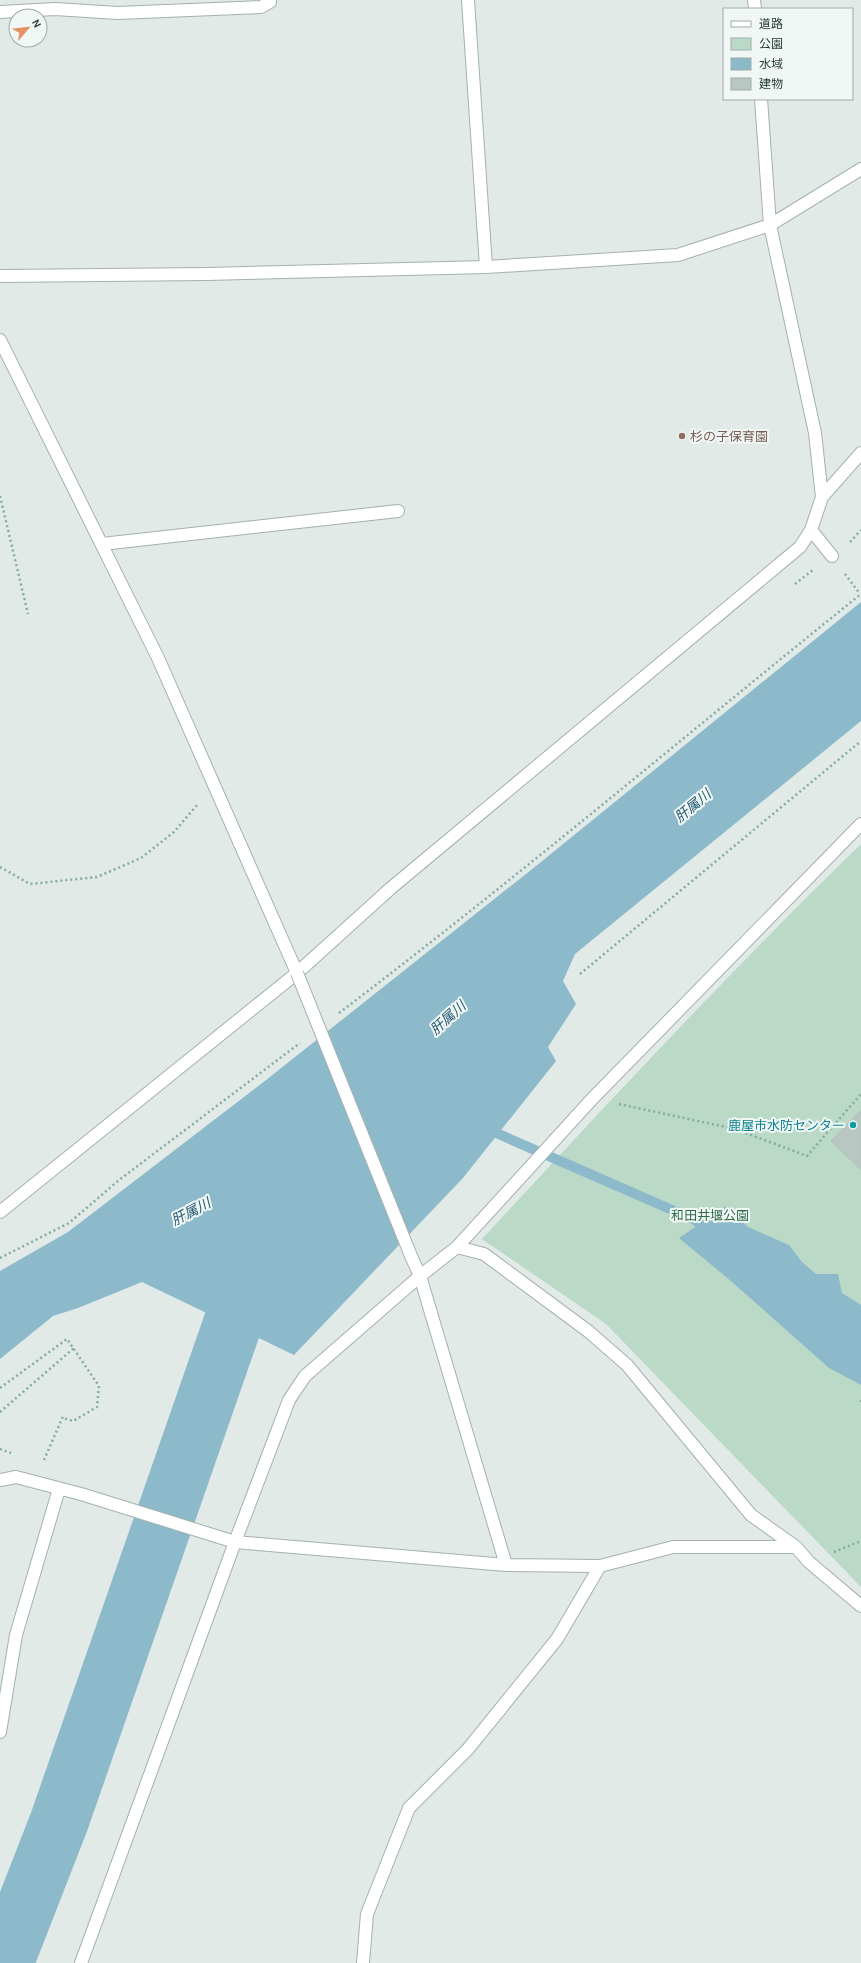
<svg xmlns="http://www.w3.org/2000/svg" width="861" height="1963" font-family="Karla,'Noto Sans JP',sans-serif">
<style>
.green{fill:#bbd9c7}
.water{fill:#8dbacb}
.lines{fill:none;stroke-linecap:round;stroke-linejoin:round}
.stream{stroke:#8dbacb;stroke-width:10}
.river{stroke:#8dbacb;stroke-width:59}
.building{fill:#b9c7c3;stroke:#b4c3be}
.minor-casing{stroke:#a4b1ae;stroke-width:14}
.path{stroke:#84aba3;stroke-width:2.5;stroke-dasharray:2 3;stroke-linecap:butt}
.minor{stroke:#fff;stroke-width:12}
.minor-bridge-casing{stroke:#a4b1ae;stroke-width:14;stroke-linecap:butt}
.minor-bridge{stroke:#fff;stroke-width:12}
.education-dot{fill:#8d6e63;stroke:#f1f7f5;stroke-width:1.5}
.culture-dot{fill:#0f9aa8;stroke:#f1f7f5;stroke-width:1.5}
.labels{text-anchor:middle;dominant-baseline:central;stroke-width:4;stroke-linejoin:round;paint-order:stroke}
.education-label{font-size:13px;fill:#785e54;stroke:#f1f7f5;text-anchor:start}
.culture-label{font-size:13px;fill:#0d838f;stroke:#f1f7f5;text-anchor:end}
.park-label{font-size:13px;fill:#316c4e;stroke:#f1f7f5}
.water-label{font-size:14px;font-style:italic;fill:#225a6f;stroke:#f1f7f5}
</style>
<rect width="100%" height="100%" fill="#e1eae7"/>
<path class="green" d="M861,844V1587L606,1324L482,1239C606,1105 730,971 861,844Z"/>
<path class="water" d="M861,602V721L575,954L563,981L576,1004L548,1047L556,1061L463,1178L294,1355L142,1282L78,1308L53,1316L0,1359V1271L68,1232L261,1084L536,866Z
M726,1206L748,1227L789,1245L802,1262L816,1274H838L842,1293L861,1305V1385L829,1368L732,1282L679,1238Z"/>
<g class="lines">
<path class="stream" d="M487,1129L695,1220L710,1232"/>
<path class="river" d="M4,1963L59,1822L259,1248"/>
</g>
<path class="building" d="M861,1110V1170L831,1141Z"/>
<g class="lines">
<defs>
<path id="minor" d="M468,0L486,267
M754,0L755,9
M0,12L55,9L118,13L261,7L270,2V0
M761,99L770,225L815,433L822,497L811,530L832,556
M0,276L207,274L486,267L678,255L770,225L861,169
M0,340L158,658L297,973
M822,497L861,453
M102,544L398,511
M0,1212L297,973L391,888L800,547L811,530
M457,1247L484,1254L588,1331L627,1365L751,1515L796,1547
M411,1256L420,1276L506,1565
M0,1480L16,1477L81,1494L235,1542L506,1565L600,1566L673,1547H796L809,1562L861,1606
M0,1732L16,1635L59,1489
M81,1963L235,1542L289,1400L305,1376L420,1276L457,1247L593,1098L861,824
M363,1963L367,1914L409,1808L468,1749L557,1639L600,1566"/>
</defs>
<use href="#minor" class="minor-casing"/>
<path class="path" d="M0,496L28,614
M850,542L861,530
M845,574L860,594
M795,584L813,570
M0,867L30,884L97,877L141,858L174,832L197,805
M580,974L861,741
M339,1013C517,878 687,734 861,594
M619,1104L735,1129L807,1156L861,1094
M0,1258L69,1223L119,1180L300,1043
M0,1388L67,1339L99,1386L97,1407L73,1421L63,1418
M861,1400V1404
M0,1412L74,1348
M0,1449L11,1453
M44,1460L64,1414
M834,1552L861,1541"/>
<use href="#minor" class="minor"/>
<defs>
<path id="minor-bridge" d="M297,973L411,1256"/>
</defs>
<use href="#minor-bridge" class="minor-bridge-casing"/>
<use href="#minor-bridge" class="minor-bridge"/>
</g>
<circle class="education-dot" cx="682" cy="436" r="4"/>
<circle class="culture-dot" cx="853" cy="1125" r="4"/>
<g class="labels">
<g class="education-label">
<text x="690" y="436">杉の子保育園</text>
</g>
<g class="culture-label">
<text x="845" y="1125">鹿屋市水防センター</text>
</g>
<g class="park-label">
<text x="710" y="1215">和田井堰公園</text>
</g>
<g class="water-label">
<text transform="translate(693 806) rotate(-40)">肝属川</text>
<text transform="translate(448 1018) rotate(-42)">肝属川</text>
<text transform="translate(191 1212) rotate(-28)">肝属川</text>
</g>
</g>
<rect x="723" y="8" width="130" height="92" fill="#f1f7f5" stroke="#9faba9"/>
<rect x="731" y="21" width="20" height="6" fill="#ffffff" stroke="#9faba9"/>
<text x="759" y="28" font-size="12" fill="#233936">道路</text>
<rect x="731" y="38" width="20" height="12" fill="#bbd9c7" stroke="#9faba9"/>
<text x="759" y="48" font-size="12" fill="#233936">公園</text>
<rect x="731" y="58" width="20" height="12" fill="#8dbacb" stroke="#9faba9"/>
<text x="759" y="68" font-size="12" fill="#233936">水域</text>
<rect x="731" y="78" width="20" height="12" fill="#b9c7c3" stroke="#9faba9"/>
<text x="759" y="88" font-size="12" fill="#233936">建物</text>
<g transform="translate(28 28) rotate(62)"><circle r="19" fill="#f1f7f5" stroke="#9faba9"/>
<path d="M0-3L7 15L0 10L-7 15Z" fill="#e59264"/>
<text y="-6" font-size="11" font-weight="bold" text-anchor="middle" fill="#233936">N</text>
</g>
</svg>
